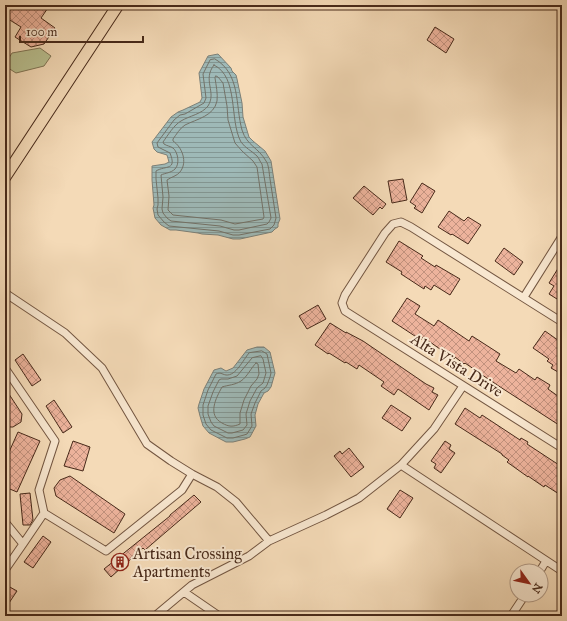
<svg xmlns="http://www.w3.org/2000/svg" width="567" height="621" font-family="'IM FELL Great Primer',serif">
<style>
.green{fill:#b9c090;stroke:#807555}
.water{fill:url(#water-rules);stroke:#7c8078}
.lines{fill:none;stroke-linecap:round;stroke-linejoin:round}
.shore{stroke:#737268;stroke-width:1}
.building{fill:url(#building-cross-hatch);stroke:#482a1a}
.minor-casing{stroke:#735641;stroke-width:9}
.primary-casing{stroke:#482a1a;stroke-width:13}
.minor{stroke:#f8e7d0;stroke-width:7}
.primary{stroke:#f4dab7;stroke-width:11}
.labels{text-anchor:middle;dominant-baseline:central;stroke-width:4;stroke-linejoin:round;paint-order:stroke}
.street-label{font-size:16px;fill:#482a1a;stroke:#f8e7d0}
.poi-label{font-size:16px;fill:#482a1a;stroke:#f8e7d0;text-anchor:start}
</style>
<defs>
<pattern id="water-rules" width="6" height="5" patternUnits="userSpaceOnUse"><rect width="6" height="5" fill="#9eb9b7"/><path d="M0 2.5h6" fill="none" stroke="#839794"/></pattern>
<pattern id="building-cross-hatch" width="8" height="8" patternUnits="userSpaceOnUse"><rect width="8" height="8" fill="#edb39c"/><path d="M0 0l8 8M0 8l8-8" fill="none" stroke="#c2927e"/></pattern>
</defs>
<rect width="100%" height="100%" fill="#f4dab7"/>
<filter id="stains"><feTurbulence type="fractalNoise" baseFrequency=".005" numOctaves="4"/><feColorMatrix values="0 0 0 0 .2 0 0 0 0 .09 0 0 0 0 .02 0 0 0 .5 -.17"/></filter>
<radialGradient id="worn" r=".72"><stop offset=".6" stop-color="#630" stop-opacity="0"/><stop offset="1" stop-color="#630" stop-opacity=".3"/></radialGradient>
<path class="green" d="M40,48L51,56L44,66L16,73L5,66V64L12,53Z"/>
<path class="water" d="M218,54L231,68L232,71L236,75L237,79L242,103L243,117L249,137L253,141L265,151L271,161L280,219L278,224V227L275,229L272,232L240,239H233L218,235L202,234L198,233L176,230H170L161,225L155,218L153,208L154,205L152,180V166L165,164L169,162L167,155L157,152L154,149L152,142L171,117L178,112L183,110L200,102L202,98L199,73L208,56Z
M257,347H264L270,352L275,373L271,387L268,391L264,393L258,404L255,415L256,426L250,437L245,439L233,442H226L209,433L203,426L200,416L198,408L199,404L204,389L214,370L221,368L226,371L233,368L247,350Z"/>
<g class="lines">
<path class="shore" d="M215,59C241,74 235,105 242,130C247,146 258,147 266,161C269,165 269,173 270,179C272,192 274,205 276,218L274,225L270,229L239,235H233L219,231L169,226L164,222L158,215L157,209L158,205V198L156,179V171C166,165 177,171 170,153L158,147L157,143L174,120L180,115L185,114L204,103L206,98L203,74L210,60Z
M214,65C239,77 229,120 241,142C245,148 252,151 257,156C259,158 260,162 262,164L271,218L269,222L267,224L239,230H234L220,226L171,221L167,218L163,213L162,209L163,197L161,175C165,173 171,173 175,169C180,164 178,152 173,148C170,146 167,146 164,144L163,142C168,135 174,125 181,121C189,116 202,114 208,106C217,92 202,80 214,65Z
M216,76L218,77L223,83L227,106L228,120L235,143L242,151L253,161L257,167L264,217L263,219L235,224L221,220L173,215L168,210L169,196L167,180C171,177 177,176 180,172C188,162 182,147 173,141V139C176,135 180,128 185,125C197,119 214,116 217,101C218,94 216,85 215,78Z
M262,351L267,354L271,373L270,377L267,385L265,388L261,391L255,403L251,414L252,426L247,434L244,435L233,438H227L211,430L206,424L203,415V405L208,390L216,374C221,372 221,374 226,375C236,376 243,360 249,353Z
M261,356L263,359L266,373L263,383L257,388L250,401L246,414L247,425L243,430L232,433H228L214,426L211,422L208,414V406L213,392L219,380L221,379H228L237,376L252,358Z
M256,363L258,364L259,374L257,379L251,386L244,400L240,413V424C233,427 229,427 222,423C207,415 216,398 222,387C228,385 235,385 241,381C247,377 251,368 256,363Z"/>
</g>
<path class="building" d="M5,5H50L41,18L55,28L44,44L31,47L15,37L21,27L5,17Z
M435,27L454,39L446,53L427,40Z
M403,179L407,200L392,203L388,181Z
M422,183L435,191L422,213L414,208L416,206L410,202Z
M364,186L386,204L382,209L380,207L373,215L353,198Z
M449,211L464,221L468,217L481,225L468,244L452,234L451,235L438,227Z
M399,241L423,256L421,258L435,267L436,265L460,279L450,295L434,285L431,290L425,286L424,289L401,274L402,272L386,262Z
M504,248L523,262L514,275L495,261Z
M562,262V300L558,297L557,299L549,294L554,286L549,283Z
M407,298L420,306L415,314L434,326L438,320L469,341L472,336L500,354L496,361L516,373L519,369L535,380L537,377L550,385L548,389L562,399V427L491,381L465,363L464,364L455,357L454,359L423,337L421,340L392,321Z
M318,305L326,319L307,329L299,316Z
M330,323L346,333V332L363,341L426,384L434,388L432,392L438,395L429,410L398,389L394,395L381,386L384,382L359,365L357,369L346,362L345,363L329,353L328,354L315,345Z
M545,331L562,343V366L558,372L551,368L553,365L547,361L549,359L533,348Z
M23,354L41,380L32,386L15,360Z
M5,388L22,414L21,422L13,427H5Z
M54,400L72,427L63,433L46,406Z
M391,405L411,418L402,431L382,418Z
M465,408L480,418L482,415L520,440L521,438L528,442L527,444L559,465L557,468L562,471V496L545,485L544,487L528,476V477L507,462L509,460L502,455V454L455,424Z
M18,432L40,441L17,492L5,487V461Z
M73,441L90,447L83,471L64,466Z
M445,441L451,445L449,449L455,453L441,473L434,468L436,464L431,461Z
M349,448L364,467L351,477L334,456L340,451L342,454Z
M70,476L125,514L114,533L56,496L54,488L60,480Z
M400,490L413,498L400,518L387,509Z
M30,493L33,520L30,525H23L20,494Z
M194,495L201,502L145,550L143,548L111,577L104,569L170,516V515Z
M43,536L51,542L33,568L24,562Z
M8,586L17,591L5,609V590Z"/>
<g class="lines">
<defs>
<path id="minor" d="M5,293L65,333L102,368L147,444L171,461L192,474
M524,297L561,238
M562,322L411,227L401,222L393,224L385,233L345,295L342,303L345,311L562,448
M5,368L55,441L39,490L44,513L106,551L182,490L192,474L217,487L236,502L269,541L326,515L359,498L401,465L434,429L463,386
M401,465L562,571
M5,522L23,544L5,570
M23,544L44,513
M540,571L546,561
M184,592L219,616
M155,616L192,585L249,556L269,541
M511,616L525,595"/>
<path id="primary" d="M5,177L118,5"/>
</defs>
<use href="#minor" class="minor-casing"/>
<use href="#primary" class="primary-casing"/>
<use href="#minor" class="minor"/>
<use href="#primary" class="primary"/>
</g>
<defs>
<symbol id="building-ring" viewBox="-11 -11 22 22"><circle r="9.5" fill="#f8e7d0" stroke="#8f2418" stroke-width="1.5"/><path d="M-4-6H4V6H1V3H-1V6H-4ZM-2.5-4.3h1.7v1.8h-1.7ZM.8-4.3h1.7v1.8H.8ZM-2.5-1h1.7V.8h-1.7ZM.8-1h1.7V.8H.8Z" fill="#8f2418"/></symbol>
</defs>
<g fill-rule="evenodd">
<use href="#building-ring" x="110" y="552" width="20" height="20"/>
</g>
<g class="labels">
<g class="street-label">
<text transform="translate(457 365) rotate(32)">Alta Vista Drive</text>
</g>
<g class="poi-label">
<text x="133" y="553">Artisan Crossing<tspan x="133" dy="18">Apartments</tspan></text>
</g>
</g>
<rect width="567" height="621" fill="none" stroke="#f4dab7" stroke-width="20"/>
<rect x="6" y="6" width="555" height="609" fill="none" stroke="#482a1a" stroke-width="2"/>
<rect x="10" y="10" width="547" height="601" fill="none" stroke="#482a1a"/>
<g transform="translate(529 583) rotate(123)"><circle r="19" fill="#f8e7d0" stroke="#b29b87"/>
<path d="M0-3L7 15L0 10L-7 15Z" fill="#8f2418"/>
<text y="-6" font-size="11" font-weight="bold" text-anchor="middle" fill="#482a1a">N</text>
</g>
<path d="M20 36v6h123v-6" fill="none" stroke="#482a1a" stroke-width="2"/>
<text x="26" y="36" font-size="12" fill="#482a1a" stroke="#f8e7d0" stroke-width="3" paint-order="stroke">100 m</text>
<rect width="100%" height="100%" filter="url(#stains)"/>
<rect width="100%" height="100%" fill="url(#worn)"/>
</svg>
